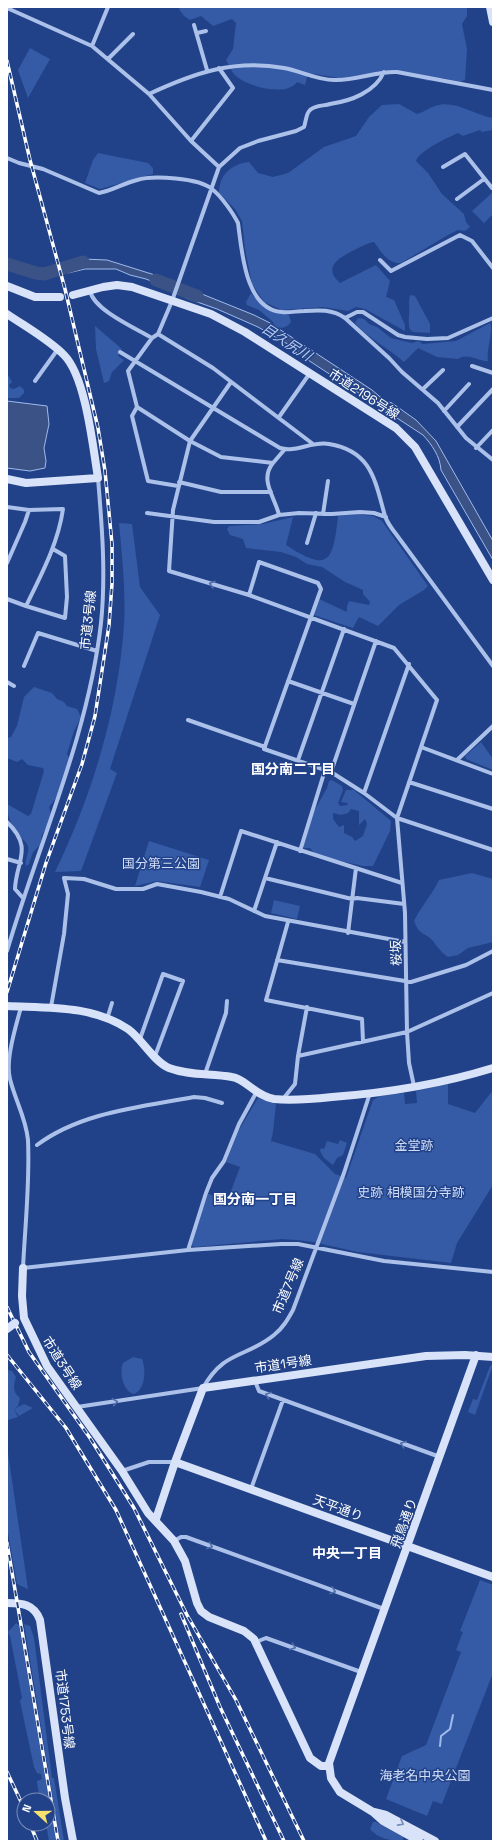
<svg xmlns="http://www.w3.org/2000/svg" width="500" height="1848" font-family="'Space Grotesk','Noto Sans JP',sans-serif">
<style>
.green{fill:#355aa6;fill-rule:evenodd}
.water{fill:#3a5286;stroke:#a0baeb}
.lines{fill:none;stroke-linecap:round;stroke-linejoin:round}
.stream{stroke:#a0baeb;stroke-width:2}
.river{stroke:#3a5286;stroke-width:13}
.street{stroke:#acc1ea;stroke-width:4}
.secondary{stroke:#d8e2f8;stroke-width:8}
.rail-casing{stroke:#fff;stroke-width:3.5}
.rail{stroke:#214288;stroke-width:2;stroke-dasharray:6;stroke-linecap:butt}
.secondary-bridge{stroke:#d8e2f8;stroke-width:8}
.oneway{stroke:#526eaa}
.oneway2{stroke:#738aba}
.labels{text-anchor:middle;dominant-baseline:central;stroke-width:3;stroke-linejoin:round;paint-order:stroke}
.street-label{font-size:13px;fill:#fff;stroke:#214288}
.park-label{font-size:13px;fill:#d1def8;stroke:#214288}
.water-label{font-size:14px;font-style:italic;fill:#b8cbf1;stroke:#214288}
.neighbourhood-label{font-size:14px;font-weight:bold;fill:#fff;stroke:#214288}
</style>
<rect width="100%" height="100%" fill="#214288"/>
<path class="green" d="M180,7H467V16L462,24L467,49L465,80L459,82L443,78L428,81L397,71L339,78L308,73L305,85L297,82C287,97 248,87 236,76C232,73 229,65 226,60L233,49L236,23L232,19L213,26L201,16L190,20L184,16L179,9Z
M30,48L50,59L28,98L18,70Z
M399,104L417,114C424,112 429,108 435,106C454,99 474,115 493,118L492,130L482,132L480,130L463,136L458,133C447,138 420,150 416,161L428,173L442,194L464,214L466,222L470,227L465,231L458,230L448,235L401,263C388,264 381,252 374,242C367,243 361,247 354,250C339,258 322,267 340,283L376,265L390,281L386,297L394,300L405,325V331L365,309L356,307L348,311L323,307L282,310L264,302L252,284L245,249L242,221L235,209L219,193C219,175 231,164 249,162L258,173L273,177L288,173L324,147L356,136L369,117L382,105Z
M98,153L148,163L153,168V174L100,189L85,183L93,160Z
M493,192V214L484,223L472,211Z
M251,293L268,310L289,315L291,322C288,327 282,329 276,327L272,321L259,310L247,305L246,302Z
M410,295L415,296L430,324V333C410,332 408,335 409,315C410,308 408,302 410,295Z
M358,318L364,319L369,324L377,327L391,338L412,343L418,341L423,344L456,341L490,323C494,328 486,351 488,361C479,362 468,352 458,359L437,357L418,348L404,362C388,348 368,338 355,323Z
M95,326L122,349L118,356L124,360L112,372L109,381L104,383L96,349Z
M7,373L12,382L9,385L10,388L14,389L20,386L24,390V393L19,398H7Z
M355,514L373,516L382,521L428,586L424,590L399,605L378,626L359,617L353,628L314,615L319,599L347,612V606L349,601L369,605L370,602L363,594V590L345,582L322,567L307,564L296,557L281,552L246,548L243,539L230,535L227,529L229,526L263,524L293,517L286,545C330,574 333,560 338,516Z
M119,523L132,524L140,587L160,615L110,769L117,773L81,871L55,872C92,795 118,711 124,625C126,591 122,557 119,523Z
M34,687L52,693L57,699L64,702L67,706L77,709L81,717L74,731L67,754L70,760L62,782L56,798L49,807L51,814L50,822L42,835L40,845L33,852L29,864L26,866C24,859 31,851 27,844C25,841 21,838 19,835C11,826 7,815 7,804L28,816L31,814L44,771L43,768L28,765L22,759L17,762L7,758V738L11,737L17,726L24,697Z
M481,742L493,759V770L466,759L465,756Z
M332,780L342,786L343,790L338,803L340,806L348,805L347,803L341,802L346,790H354L391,821L390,831L373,866H363L323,857L314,853L310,848H304L302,845L312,815L327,788L329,781ZM351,809L359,811V825L365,819L367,824L363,836L355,841L352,837L344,833V825L339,827L333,819V813L341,815L348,813Z
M149,841L209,860L200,887L157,881L135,886Z
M472,873L493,879V942L468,948L458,955L448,957C441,952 438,948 433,941C424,931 420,937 414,921C421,906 432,895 439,880Z
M274,900L300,906L297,919L271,913Z
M448,1084V1104L475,1113L493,1090V1185L457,1243L451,1263L358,1252L313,1242L297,1240L282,1239L195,1247L191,1245L208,1194L228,1199L240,1167L226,1162L239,1130L258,1098L276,1104L273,1132L271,1141L315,1154L335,1174L346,1178L373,1100L380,1096L404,1093L405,1104L417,1103L416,1091Z
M340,1140L347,1143L343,1155L337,1158L333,1165L324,1158L320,1151L321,1148L324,1149L327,1141L338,1144Z
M133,1357L142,1359C146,1369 146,1389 134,1394C123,1392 119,1372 123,1363Z
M493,1365L475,1415L468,1412L473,1399L477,1400L490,1366Z
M7,1370L12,1371L16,1377C13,1386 13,1393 20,1398L18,1406L14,1409L24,1404L33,1408L19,1416L14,1409L18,1417L8,1420Z
M7,1446L28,1589L17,1584L7,1527Z
M480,1580L493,1585V1673L442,1804L433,1801L427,1816L386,1799L402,1756L426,1745L461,1652L456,1650L463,1632L460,1631Z
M16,1623L19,1625L56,1841H49L46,1824H48V1800H40L37,1783V1781L42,1779L41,1774L37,1773L34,1767L20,1701L22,1698L10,1636L8,1632Z
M24,1624L30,1626L34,1638L52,1778H54L64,1841H60Z
M373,1822H376L404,1837L402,1841C391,1841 377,1838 370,1829Z"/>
<path class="water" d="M83,259L107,260L174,281L171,289L146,279L130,275L116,269H85L68,273L64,263Z
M7,260L34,267V270L45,271L54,266L56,275L37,277L7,269Z
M182,286L254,315L270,323L372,390L385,401L392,403L416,420L436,441L493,541V560L441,470C440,456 432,445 423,435L308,360L291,346L258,327L217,309L186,298L180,293Z
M7,401L47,406L49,424L44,448L46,461L45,468L30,471L7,468Z"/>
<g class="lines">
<path class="stream" d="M440,1746L441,1736L450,1729L453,1715"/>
<path class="river" d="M7,264L36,273L44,274L83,262
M156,280L197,296"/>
<path class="street" d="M7,8L92,46L149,94L191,141L219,167
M194,25L207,70
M197,33L206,31
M92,46L108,7
M108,59L133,34
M149,94C194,73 234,59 284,68C301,71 317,80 334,80C355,81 376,71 397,72L493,90
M191,141L233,88L219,68
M7,158L19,163L43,169L99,193C112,191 124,183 137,180C153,175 199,178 212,189C221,196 233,213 238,223C242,252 245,309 282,312C289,313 297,311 304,311C319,310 332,309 345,318L389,358L402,372L438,403L466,438L493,460
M443,167L465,154L492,188L493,187
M457,199L484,179
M380,260L391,271L460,235L472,241L493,268
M90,291C94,310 135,328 152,338
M345,318L357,312H363L398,335L405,337L427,339L448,338L493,318
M158,334L213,368L313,444
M120,352L280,448C295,453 312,441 329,444C372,451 375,481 385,516C387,522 392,529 396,534L493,666
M472,366L493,373
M35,381L58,349
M231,382L190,441L173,510L169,571L249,595L394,648L437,700L397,818L405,913L407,1032L409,1063L414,1086
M423,389L443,370
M137,407L132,416L148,481L178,486
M444,411L469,384
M279,417L310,373
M457,427L493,389
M476,448L493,430
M285,449L273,463L221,457L190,441L137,407L128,371L152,338L158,334L172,301L219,167L240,148L258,141L296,131L304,127C306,122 306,113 310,110C315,105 324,106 330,104C351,101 375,92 384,72
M273,463C259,480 275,497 279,515
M179,482L221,492H271
M7,507L29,510L63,509C58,544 41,575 26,606
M147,513L214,522H259L279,515L299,513L332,514L360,512L374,513L386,517
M323,514L328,481
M307,543L316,513
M7,563L25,522L29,510
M249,595L259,562L318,583L321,589L264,749L331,772L364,793L397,818L493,850
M7,599L26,606L65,618L67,597L65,556L53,549
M24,666L38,633L97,651
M288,681L354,704
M7,682L14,686
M188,720L265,747
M421,747L493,774
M298,760L344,629
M457,760L493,726
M331,772L376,641
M409,782L493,809
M364,793L409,664
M7,822C34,848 16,861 15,889L23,898
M300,851L325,770
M7,859L21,863
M265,878L352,899L357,898L404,904
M220,897L241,831L402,883
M254,911L277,842
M288,922L266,1000L362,1019L363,1041
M348,933L356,868
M7,951C39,842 88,737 101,623C106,575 102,526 98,478
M277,960L411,982L466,965L493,951
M21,1007C16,1026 5,1060 10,1079C15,1100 26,1118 28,1140C30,1183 25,1226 23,1268L188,1250L281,1244H298L384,1261L493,1272
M51,1007L64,934L68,894L64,878L84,879L116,889H143L157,884L201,892L229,899L265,916L405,942
M107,1019L112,1003
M140,1039L163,974L183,981L155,1056
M298,1056L407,1032L493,993
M205,1074L226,1013L227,1001
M283,1099L295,1084L298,1056L307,1007
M37,1145C81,1112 141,1107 194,1097L205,1098L222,1103
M188,1250L206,1193L212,1178L224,1161L239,1124L256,1093
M255,1381L259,1391L440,1457
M77,1407L203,1388C224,1350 246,1358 274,1335C283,1328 288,1319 293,1310L344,1173L370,1093
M122,1471L149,1462H175
M251,1489L283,1400
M174,1541L181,1537H186L384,1609
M256,1642L266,1638L361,1672"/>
<path class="secondary" d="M490,7L493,22
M7,286L35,297H60
M73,295L103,287L117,285L132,287L211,314L245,332L396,428L415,447L493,580
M7,314C26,327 48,339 64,355C86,377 93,448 98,478L26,483L7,479
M7,1006C47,1008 92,1005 128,1029C142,1039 154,1062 169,1068C190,1076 211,1073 232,1077C246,1079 254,1095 274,1099C294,1101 313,1099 332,1097C386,1093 441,1084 493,1068
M23,1268L22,1296L24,1318L47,1366L122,1471L148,1513L174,1541L185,1561L197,1603L201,1611L209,1617L244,1631L254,1639L310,1758L321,1766H329
M175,1462L493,1577
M156,1519L175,1462L203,1388L426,1356L465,1355L493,1357
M7,1603C22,1603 34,1604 40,1620L65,1798L73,1841
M374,1812L386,1815L435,1841
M419,1841L383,1821L373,1812L340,1792L331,1778L329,1763L476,1355"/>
<defs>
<path id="rail" d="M7,61L30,160L65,289L98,428L105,471L112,544V584L109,625L95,716L82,764L46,863L7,992
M7,1307L29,1352L90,1438L134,1508L187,1615L236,1700L304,1841
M7,1355L66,1428L116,1510L266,1841
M7,1543L58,1841
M181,1614L220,1707L284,1841
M7,1772L24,1808
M30,1824L37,1841"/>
</defs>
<use href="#rail" class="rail-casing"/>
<use href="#rail" class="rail"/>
<path class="secondary-bridge" d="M7,1329L15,1323"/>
</g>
<defs><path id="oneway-chevron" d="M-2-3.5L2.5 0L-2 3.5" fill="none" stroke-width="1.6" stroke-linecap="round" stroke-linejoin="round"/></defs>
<g class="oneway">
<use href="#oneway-chevron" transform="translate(212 584) rotate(-163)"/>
<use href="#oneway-chevron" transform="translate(268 1395) rotate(-160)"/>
<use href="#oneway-chevron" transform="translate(115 1402) rotate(-8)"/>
<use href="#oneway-chevron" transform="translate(403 1444) rotate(-160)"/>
<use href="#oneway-chevron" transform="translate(210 1546) rotate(20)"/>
<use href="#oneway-chevron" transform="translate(333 1591) rotate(20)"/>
<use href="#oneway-chevron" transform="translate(293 1647) rotate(20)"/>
</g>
<use class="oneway2" href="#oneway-chevron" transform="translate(401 1823) rotate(28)"/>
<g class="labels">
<g class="street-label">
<text transform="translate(364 394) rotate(33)">市道2196号線</text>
<text transform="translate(88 620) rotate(-84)">市道3号線</text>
<text transform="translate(396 953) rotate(-92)">桜坂</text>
<text transform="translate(288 1286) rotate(-67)">市道7号線</text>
<text transform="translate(62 1363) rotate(57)">市道3号線</text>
<text transform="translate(283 1364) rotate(-8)">市道1号線</text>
<text transform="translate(338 1508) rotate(20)">天平通り</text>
<text transform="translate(404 1523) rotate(-70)">飛鳥通り</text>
<text transform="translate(65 1709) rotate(83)">市道1753号線</text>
</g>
<g class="park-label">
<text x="161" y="863">国分第三公園</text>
<text x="414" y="1145">金堂跡</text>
<text x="411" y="1192">史跡 相模国分寺跡</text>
<text x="425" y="1775">海老名中央公園</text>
</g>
<g class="water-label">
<text transform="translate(287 342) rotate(33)">目久尻川</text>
</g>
<g class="neighbourhood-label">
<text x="293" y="769">国分南二丁目</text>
<text x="255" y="1199">国分南一丁目</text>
<text x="347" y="1553">中央一丁目</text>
</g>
</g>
<rect width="500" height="1848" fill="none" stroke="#ffffff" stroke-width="16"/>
<g transform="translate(36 1812) rotate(291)"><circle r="19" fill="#214288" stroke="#7a8eb8"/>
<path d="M0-3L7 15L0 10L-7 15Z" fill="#f7e06e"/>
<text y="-6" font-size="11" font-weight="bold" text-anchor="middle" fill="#ffffff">N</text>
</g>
</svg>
